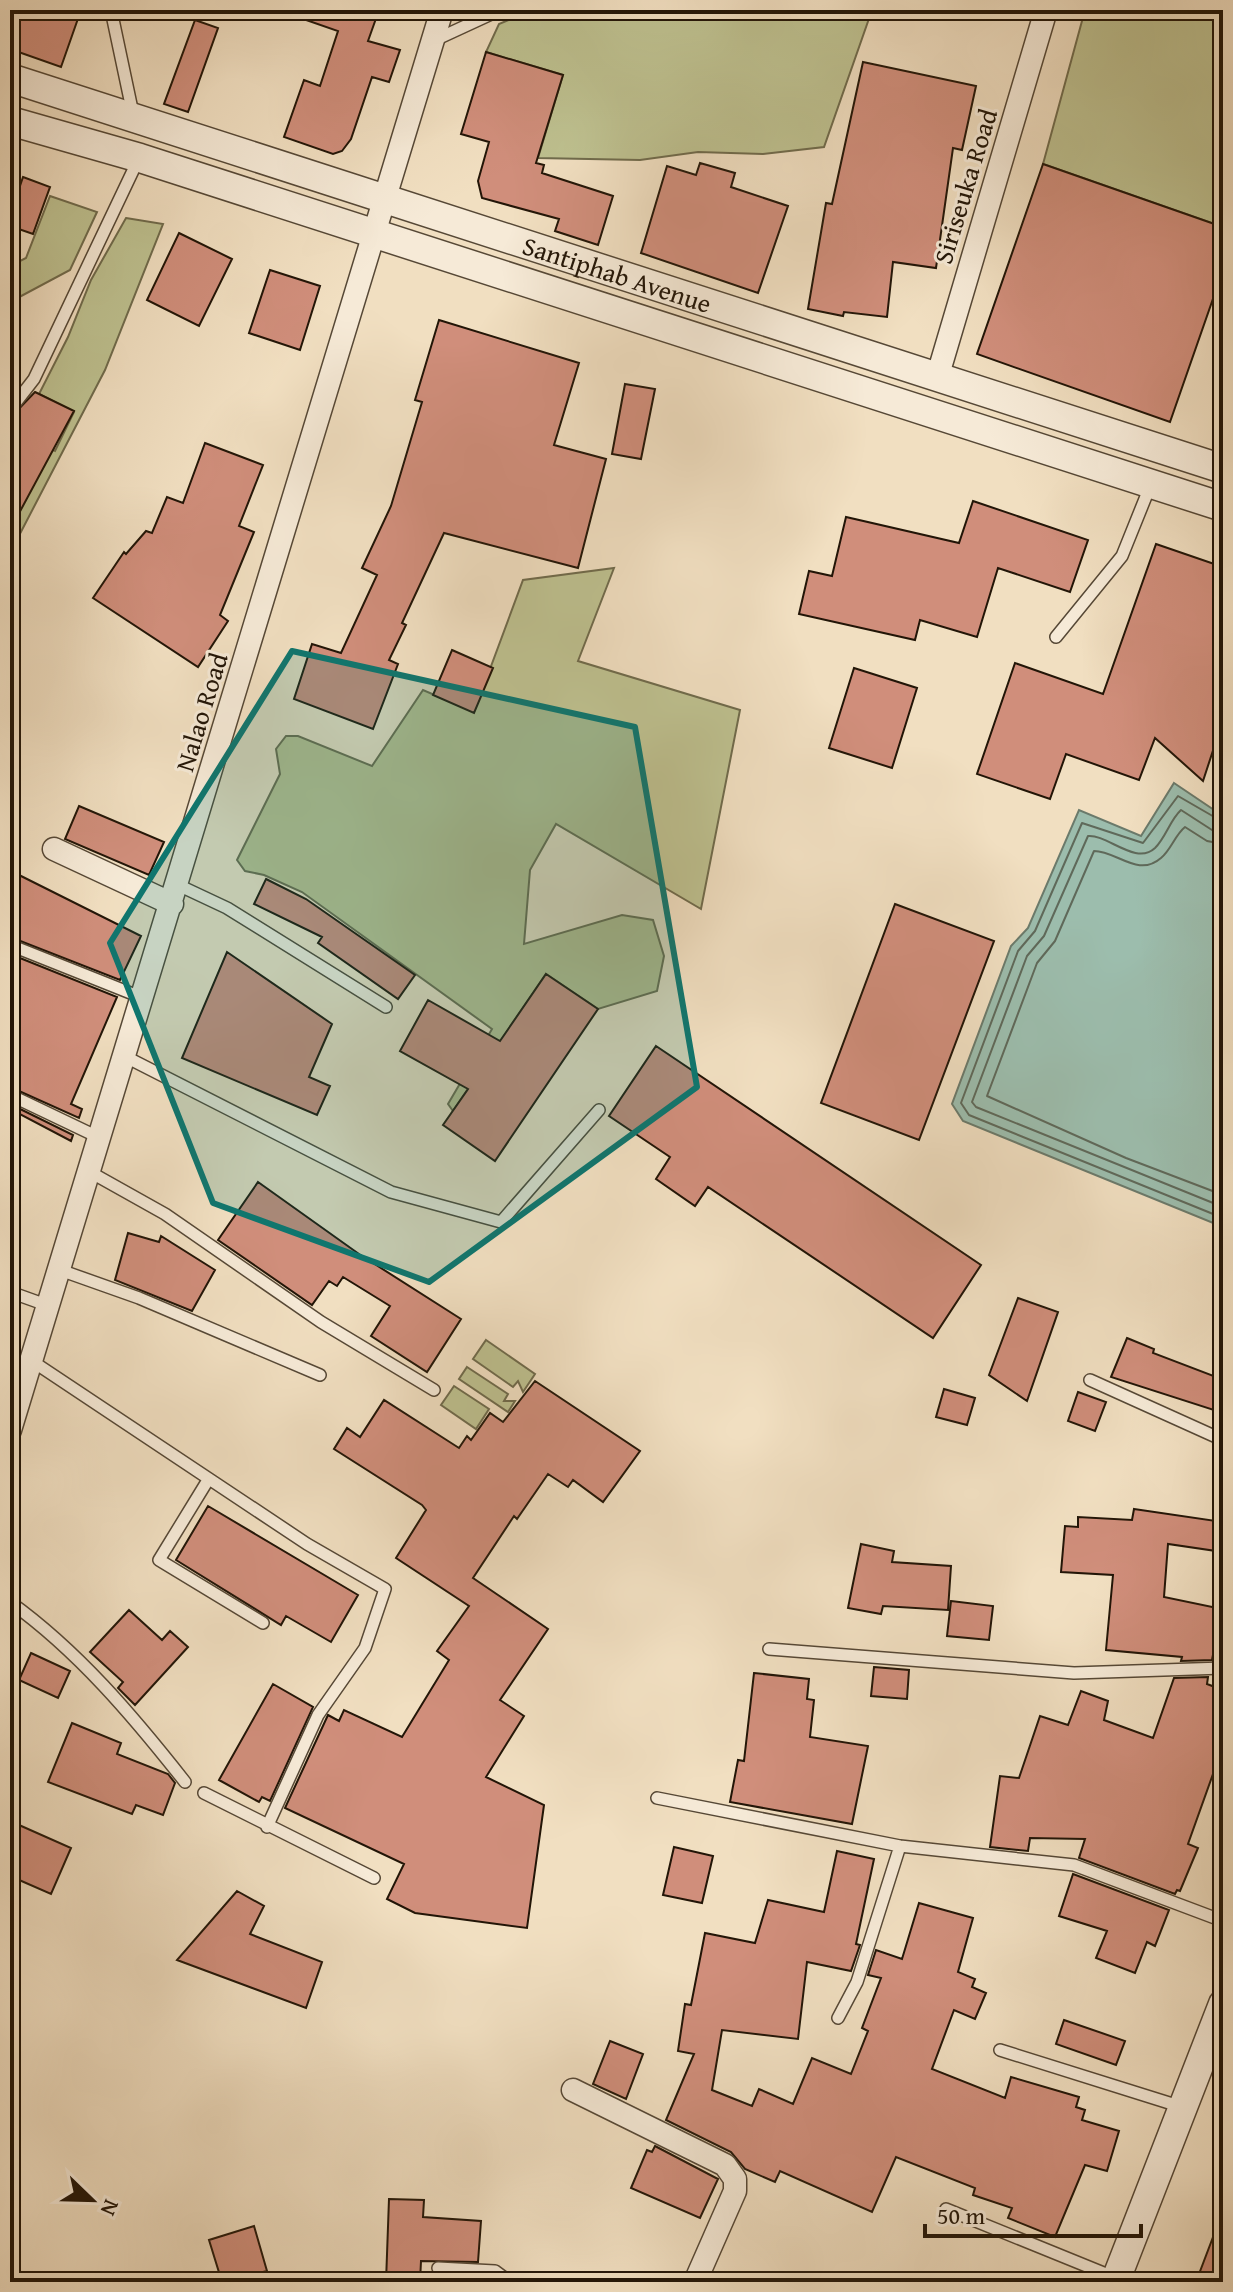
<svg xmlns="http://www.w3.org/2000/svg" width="1233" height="2292" font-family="'Gentium Book Plus',serif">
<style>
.green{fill:#bec190;stroke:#706b4c;stroke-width:2}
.water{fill:#9cbdad;stroke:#6b7a6b;stroke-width:2}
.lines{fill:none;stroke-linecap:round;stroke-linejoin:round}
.shore{stroke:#5f695a;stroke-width:2}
.building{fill:#d08e7b;stroke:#221507;stroke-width:2}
.service-casing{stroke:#564836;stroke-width:14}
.minor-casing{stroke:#564836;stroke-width:25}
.tertiary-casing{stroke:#564836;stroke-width:31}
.service{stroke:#f6ead7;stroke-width:11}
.minor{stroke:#f6ead7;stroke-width:22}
.tertiary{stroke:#f6ead7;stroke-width:28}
.marked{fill:#0f766e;fill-opacity:0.2;stroke:#0f766e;stroke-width:6;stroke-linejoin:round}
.labels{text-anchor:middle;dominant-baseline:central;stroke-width:6;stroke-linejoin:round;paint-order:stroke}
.street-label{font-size:26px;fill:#221507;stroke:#f6ead7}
</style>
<rect width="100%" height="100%" fill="#f1dfc1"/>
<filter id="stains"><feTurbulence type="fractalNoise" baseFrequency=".0025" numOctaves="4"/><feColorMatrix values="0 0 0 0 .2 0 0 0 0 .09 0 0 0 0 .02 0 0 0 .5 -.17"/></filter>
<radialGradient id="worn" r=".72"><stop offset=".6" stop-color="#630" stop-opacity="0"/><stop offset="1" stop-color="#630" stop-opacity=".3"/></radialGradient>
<path class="green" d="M532,10H872L824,147L763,154L698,152L640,160L538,158L563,75L486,52L499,24Z
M1085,10H1223V227L1043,164Z
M50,196L97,212L70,270L10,302V266L26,258Z
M126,218L163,224L105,370L10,553L19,434L55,451L74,412L39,394L68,337L91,280Z
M614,568L578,661L740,710L701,909L556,824L530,870L524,944L622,915L653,920L664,956L657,991L598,1009L546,974L453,1111L448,1104L492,1029L302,892L264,875L245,871L237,860L280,774L276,749L286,736H298L372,766L423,690L474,712L523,580Z
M486,1340L535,1374L523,1392L518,1381L513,1387L473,1359Z
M467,1367L508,1394L504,1401H515L508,1412L459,1379Z
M454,1386L489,1409L476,1429L441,1405Z"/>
<path class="water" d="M1174,783L1223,816V1227L963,1121L952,1104L1011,946L1028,928L1079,810L1141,836Z"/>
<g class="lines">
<path class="shore" d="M1223,822L1178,796L1143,843L1082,823L1035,931L1018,951L961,1103L969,1115L1223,1218
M1223,832L1212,830L1181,810C1170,820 1166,837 1155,848C1136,866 1107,834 1088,836L1044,936L1027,956L972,1102L976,1107L1223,1207
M1223,844L1207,841L1185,827C1175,835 1171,850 1161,858C1138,878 1117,851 1094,851L1055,941L1037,963L987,1096L1126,1158L1223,1195"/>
</g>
<path class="building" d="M10,10H81L61,67L10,49Z
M290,10H379L368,41L400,50L389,82L372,77L351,139L342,151L333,154L284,137L304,80L320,86L338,31L289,14Z
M195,20L218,28L188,112L164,104Z
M486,52L563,75L536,163L544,165L542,173L613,196L598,245L555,231L559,219L482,198L478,181L489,142L461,134Z
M863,62L976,86L962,150L953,148L936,268L893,262L887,317L844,312L843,316L808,309L826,203L832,204Z
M700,163L735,173L731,187L788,206L758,293L641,253L667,166L696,175Z
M1043,164L1223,227V270L1170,422L977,354Z
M23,177L50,187L33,234L10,226V185L19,189Z
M179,233L232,259L199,326L147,300Z
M270,270L320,286L300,350L249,333Z
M439,320L579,363L554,445L606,459L578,568L444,533L402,623L406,625L389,660L398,664L373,729L294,699L312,644L341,653L377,575L362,568L391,506L422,402L415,400Z
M625,384L655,389L641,459L612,454Z
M35,392L74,411L10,530V418Z
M205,443L263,465L239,526L254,532L220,615L228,621L198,667L93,598L124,552L126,554L146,531L152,533L167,497L183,503Z
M973,501L1088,540L1070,592L998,568L977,637L920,620L915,640L799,614L809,571L832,576L846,517L959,543Z
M1156,544L1223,567V720L1203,781L1155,738L1139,780L1066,754L1050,799L977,774L1015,663L1103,694Z
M452,650L493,668L474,713L433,695Z
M854,668L917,688L892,768L829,748Z
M79,806L164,842L149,875L65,839Z
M17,874L141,936L120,980L10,937V891Z
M266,879L306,899L415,975L398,999L318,943L322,937L254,904Z
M895,904L994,941L919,1140L821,1103Z
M227,952L332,1024L309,1077L330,1086L317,1115L182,1058Z
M10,954L117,997L71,1104L82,1109L79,1118L10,1087Z
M546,974L598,1009L495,1161L443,1125L468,1089L400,1051L428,1000L500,1041Z
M656,1046L981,1265L933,1338L708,1187L695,1206L656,1179L670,1157L609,1116Z
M10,1104L73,1135L71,1141L10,1109Z
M258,1182L359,1254L461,1319L427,1372L371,1336L390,1306L343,1277L337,1286L329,1281L312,1305L218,1240Z
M128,1233L159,1242L161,1236L215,1270L192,1311L115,1280Z
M1018,1298L1058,1312L1027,1401L989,1375Z
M1127,1338L1154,1349L1153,1353L1219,1378L1223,1382V1413L1111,1377Z
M535,1381L640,1451L603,1502L573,1480L568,1487L548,1474L517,1519L514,1516L473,1578L548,1629L500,1700L524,1716L486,1777L544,1805L527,1928L415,1913L387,1899L404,1864L285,1808L328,1715L339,1721L344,1710L402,1737L449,1660L437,1651L469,1606L396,1558L426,1510L422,1505L334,1449L347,1428L360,1437L384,1400L459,1448L467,1436L471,1440L490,1413L503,1422Z
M944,1389L975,1398L967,1425L936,1417Z
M1078,1392L1106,1402L1095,1431L1068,1421Z
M208,1506L358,1595L331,1642L286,1616L281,1625L176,1560Z
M1134,1509L1223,1522V1552L1168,1544L1164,1597L1222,1609L1212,1660L1181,1661L1182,1657L1106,1650L1113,1575L1061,1572L1065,1526L1078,1527V1517L1132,1520Z
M861,1544L894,1551L892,1562L951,1566L948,1610L883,1606L881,1614L848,1608Z
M951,1601L993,1606L989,1640L947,1636Z
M129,1610L162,1640L170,1631L188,1647L135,1705L118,1688L123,1682L90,1652Z
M31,1653L70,1671L58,1698L19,1680Z
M874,1667L909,1670L907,1699L871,1696Z
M754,1673L809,1679L807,1699L814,1700L810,1737L868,1746L852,1824L730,1802L738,1760L744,1761Z
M1208,1677L1207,1684L1223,1690V1746L1188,1844L1198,1848L1180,1891L1177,1890L1175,1894L1079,1858L1085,1839L1030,1838L1028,1851L990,1847L1000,1776L1019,1778L1040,1716L1068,1725L1081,1691L1108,1701L1104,1720L1153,1738L1174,1678Z
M273,1684L313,1707L270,1801L262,1797L259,1802L219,1780Z
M72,1723L121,1743L117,1754L168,1774L175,1783L163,1815L136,1805L132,1814L48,1782Z
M10,1821L71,1848L51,1894L10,1876Z
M674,1847L713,1856L702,1903L663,1895Z
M837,1851L874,1859L856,1944L860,1945L851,1971L807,1962L798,2039L722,2030L712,2090L752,2106L759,2089L793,2104L812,2058L851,2074L868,2031L862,2028L881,1978L868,1975L876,1950L902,1959L919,1903L973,1918L958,1972L975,1979L972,1987L986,1993L975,2019L954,2010L932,2069L1005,2098L1011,2077L1079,2097L1076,2107L1085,2110L1082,2120L1119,2131L1107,2171L1085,2165L1055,2237L1008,2218L1012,2208L973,2195L975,2188L896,2157L872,2212L780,2171L775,2182L745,2169L731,2152L666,2120L694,2054L678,2051L685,2004L691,2005L705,1933L755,1943L768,1900L824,1912Z
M1073,1874L1169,1910L1155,1946L1147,1942L1135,1973L1096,1958L1107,1931L1059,1916Z
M237,1891L264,1906L250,1934L322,1962L306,2008L177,1960Z
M1064,2020L1125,2041L1116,2065L1056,2044Z
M610,2041L643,2054L626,2099L593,2084Z
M655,2146L718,2179L700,2218L631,2188L647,2150L652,2152Z
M389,2199L424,2200L423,2217L481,2221L478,2262L421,2261L420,2282H386Z
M1221,2216L1223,2282H1196Z
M254,2226L267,2271L222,2282L209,2240Z"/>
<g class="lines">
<defs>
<path id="service" d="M111,10L133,114
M435,40L500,10
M10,410L34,379L139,158
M1056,637L1122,556L1151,484
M178,885L227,908L386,1007
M10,945L143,998
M126,1057L391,1192L501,1222L599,1110
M10,1095L100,1138
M90,1172L165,1214L321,1322L434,1390
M60,1270L139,1298L320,1375
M10,1292L49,1306
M32,1361L307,1544L385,1589L365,1648L318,1715L267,1827
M1090,1380L1223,1440
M208,1480L159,1560L263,1623
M10,1602C78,1651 133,1716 185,1782
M769,1649L1074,1673L1223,1668
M204,1793L374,1878
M657,1798L900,1846L1074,1865L1223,1921
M838,2018L857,1982L900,1846
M1000,2050L1182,2107
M946,2209L1116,2278
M438,2268L495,2271L510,2282"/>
<path id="minor" d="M937,378L1046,10
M54,849L172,904
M10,1430L442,10
M573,2090L725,2165L735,2179V2191L695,2282"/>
<g id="tertiary">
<path id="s1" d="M10,78L1223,469"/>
<path d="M10,121L140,158L1223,507"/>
<path d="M1115,2282L1223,2004"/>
</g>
</defs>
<use href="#service" class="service-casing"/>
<use href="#minor" class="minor-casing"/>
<use href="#tertiary" class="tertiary-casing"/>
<use href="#service" class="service"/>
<use href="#minor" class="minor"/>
<use href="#tertiary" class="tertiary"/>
</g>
<path class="marked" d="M292,651L635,727L697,1087L429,1282L213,1203L110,943Z"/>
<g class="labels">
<g class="street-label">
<text transform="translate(965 186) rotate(-73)">Siriseuka Road</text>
<text stroke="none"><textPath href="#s1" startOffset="638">Santiphab Avenue</textPath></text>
<text transform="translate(201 712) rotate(-73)">Nalao Road</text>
</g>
</g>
<rect width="1233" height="2292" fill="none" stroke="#f1dfc1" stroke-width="40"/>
<rect x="12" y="12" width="1209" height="2268" fill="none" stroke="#221507" stroke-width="4"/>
<rect x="20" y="20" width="1193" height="2252" fill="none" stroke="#221507" stroke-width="2"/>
<g transform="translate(92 2200) rotate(113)" stroke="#f6ead7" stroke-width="6" paint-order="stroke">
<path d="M0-6L14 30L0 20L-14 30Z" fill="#221507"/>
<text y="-12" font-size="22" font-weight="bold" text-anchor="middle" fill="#221507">N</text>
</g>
<path d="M925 2224v12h216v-12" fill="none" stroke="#221507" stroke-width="4"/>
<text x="937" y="2224" font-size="24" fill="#221507" stroke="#f6ead7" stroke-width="6" paint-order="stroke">50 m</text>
<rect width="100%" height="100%" filter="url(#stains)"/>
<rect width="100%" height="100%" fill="url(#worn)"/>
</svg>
